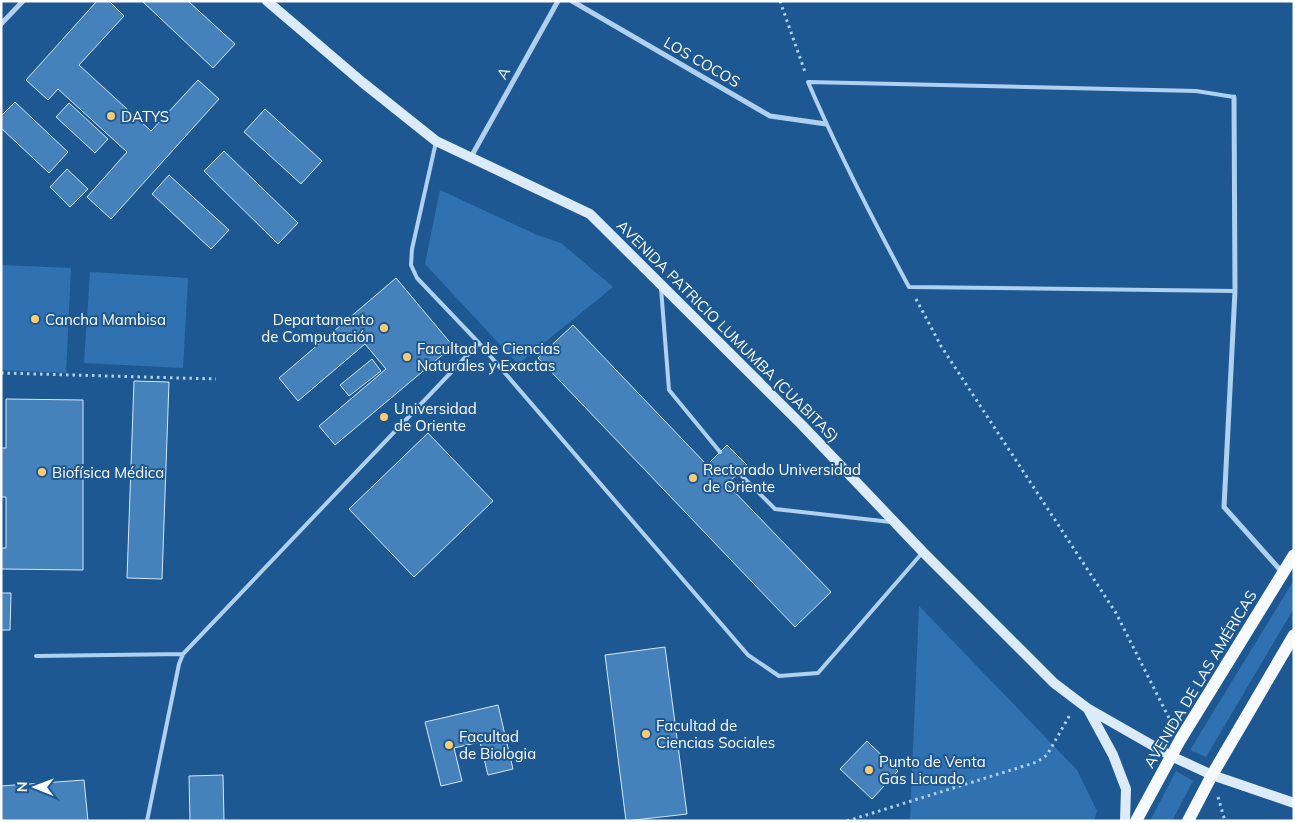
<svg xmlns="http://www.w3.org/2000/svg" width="1295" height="822" font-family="Mulish,sans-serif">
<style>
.green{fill:#3072b1}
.building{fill:#4581ba;stroke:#d5e8fa}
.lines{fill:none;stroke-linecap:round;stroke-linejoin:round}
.path{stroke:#afd0ee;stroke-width:3;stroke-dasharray:2.5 4;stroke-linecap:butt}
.lane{stroke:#afd0ee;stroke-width:4}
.street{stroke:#afd0ee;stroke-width:5}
.secondary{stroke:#dcebfa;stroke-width:10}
.primary{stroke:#f6faff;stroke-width:12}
.poi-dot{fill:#fecb6e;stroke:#1d5893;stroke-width:2}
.labels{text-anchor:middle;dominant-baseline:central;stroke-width:4;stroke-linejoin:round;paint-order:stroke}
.street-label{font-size:15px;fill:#fff;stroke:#1d5893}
.poi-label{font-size:15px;fill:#fff;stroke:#1d5893;text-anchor:start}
</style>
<rect width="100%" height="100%" fill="#1d5893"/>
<path class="green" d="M440,190L537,235L561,243L613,287L518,364L425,264Z
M1,265L71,268L66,373L1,370Z
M90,272L188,278L183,368L84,363Z
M1294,580V608L1206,757L1190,750Z
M919,606L1077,770L1097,811L1094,821H910Z
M1176,771L1193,781L1172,821H1150Z"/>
<path class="building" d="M97,1H109L124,16L79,65L151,131L198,80L219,99L111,219L87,197L127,152L58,89L48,100L26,80Z
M142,1H188L235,44L213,68Z
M15,102L68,152L49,173L1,128V116Z
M69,103L108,139L95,153L56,117Z
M265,109L322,161L301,184L244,132Z
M224,151L298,223L278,244L204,171Z
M67,169L88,189L70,207L50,187Z
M169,175L229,230L211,249L152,194Z
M396,278L453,346L335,445L319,426L386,369L365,344L298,401L279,378Z
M573,325L707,465L727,445L747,465L727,484L831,592L795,627L538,358Z
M372,359L381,371L349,396L340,385Z
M134,381L169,382L162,579L127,578Z
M6,399L83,400V570L1,569V548H6V497H1V448H6Z
M428,433L493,501L414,577L349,509Z
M1,593H11L10,630H1Z
M665,647L687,814L626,821L605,655Z
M498,705L513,769L488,775L480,742L454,748L462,781L441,786L425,722Z
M867,741L898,771L872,799L840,769Z
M223,775L224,821H190L189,776Z
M84,780L88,821H1V786Z"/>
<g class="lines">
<path class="path" d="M780,1L805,72
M916,299L941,346L1116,613L1172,724
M1,373L216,379
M1218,797L1225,821
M847,821L1037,762L1047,755L1071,713"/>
<path class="lane" d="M1234,97L1196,91L808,82C838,152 873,220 909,287L1235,291
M436,142L412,249L411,265L417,278L479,343L748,655L779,676L818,673L923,552
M661,288L669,390L720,452
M739,473L775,509L891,522
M36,656L183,654
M147,821L179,664L183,654L479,343"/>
<path class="street" d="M572,1L770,116L826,124
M1,24L23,1
M1234,97L1235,291L1224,507L1282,572
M471,157L558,1"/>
<path class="secondary" d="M267,1L362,82L436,141L590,214L802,425L923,552L1054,683L1087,708L1171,756L1212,775L1294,803
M1088,709L1113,755L1126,789L1125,821"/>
<path class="primary" d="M1136,821L1180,740L1294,555
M1188,821L1212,775L1294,635"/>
</g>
<g class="poi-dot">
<circle cx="111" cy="116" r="5"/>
<circle cx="35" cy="319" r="5"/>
<circle cx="384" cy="328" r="5"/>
<circle cx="407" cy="357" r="5"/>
<circle cx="384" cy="417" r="5"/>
<circle cx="42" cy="472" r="5"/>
<circle cx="693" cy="478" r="5"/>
<circle cx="646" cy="734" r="5"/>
<circle cx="449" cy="745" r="5"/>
<circle cx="869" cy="770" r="5"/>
</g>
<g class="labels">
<g class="street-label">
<text transform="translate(702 62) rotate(30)">LOS COCOS</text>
<text transform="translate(503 73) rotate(-61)">A</text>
<text transform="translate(728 331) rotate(45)">AVENIDA PATRICIO LUMUMBA (CUABITAS)</text>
<text transform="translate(1200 679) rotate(-59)">AVENIDA DE LAS AMÉRICAS</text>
</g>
<g class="poi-label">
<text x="121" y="116">DATYS</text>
<text x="45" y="319">Cancha Mambisa</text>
<text x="374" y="319" text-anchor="end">Departamento<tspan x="374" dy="17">de Computación</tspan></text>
<text x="417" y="348">Facultad de Ciencias<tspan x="417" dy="17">Naturales y Exactas</tspan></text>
<text x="394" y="408">Universidad<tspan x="394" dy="17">de Oriente</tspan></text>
<text x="703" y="469">Rectorado Universidad<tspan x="703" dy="17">de Oriente</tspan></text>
<text x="52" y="472">Biofísica Médica</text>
<text x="656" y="725">Facultad de<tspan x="656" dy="17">Ciencias Sociales</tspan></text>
<text x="459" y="736">Facultad<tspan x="459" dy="17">de Biologia</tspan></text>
<text x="879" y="761">Punto de Venta<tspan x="879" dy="17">Gas Licuado</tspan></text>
</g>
</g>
<rect width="1295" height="822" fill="none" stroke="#ffffff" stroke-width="5"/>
<g transform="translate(35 787) rotate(271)" stroke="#1d5893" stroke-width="4" paint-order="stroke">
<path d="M0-4L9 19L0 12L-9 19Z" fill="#ffffff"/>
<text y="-8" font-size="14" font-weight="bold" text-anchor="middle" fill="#ffffff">N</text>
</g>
</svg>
